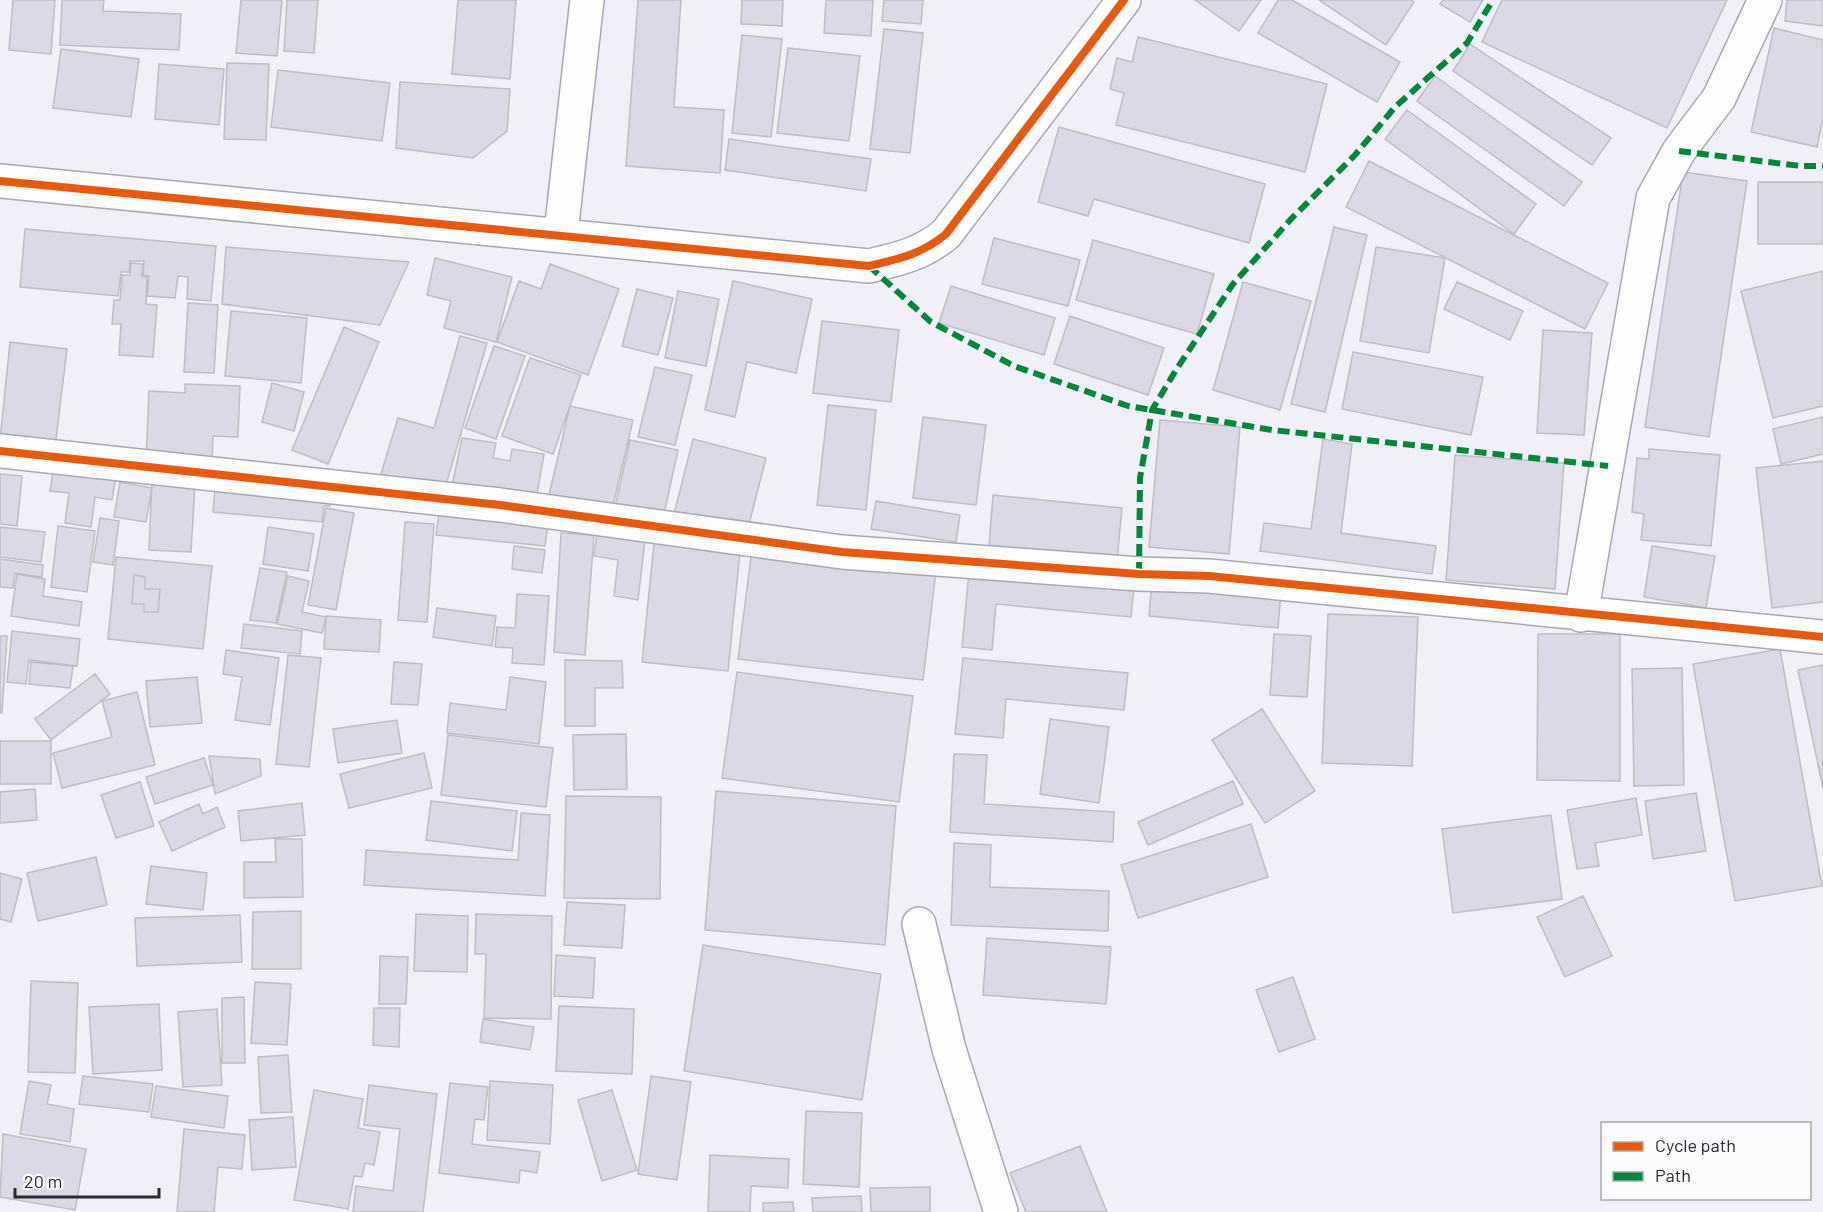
<svg xmlns="http://www.w3.org/2000/svg" width="1823" height="1212" font-family="Barlow,sans-serif">
<style>
.building{fill:#dcd8e5;stroke:#bebdc3;stroke-width:1.5;fill-rule:evenodd}
.lines{fill:none;stroke-linecap:round;stroke-linejoin:round}
.street-casing{stroke:#aaa8ae;stroke-width:36}
.street{stroke:#fdfdfe;stroke-width:33}
.quiet{stroke:#00873e;stroke-width:6;stroke-dasharray:12 6;stroke-linecap:butt}
.cycleway-casing{stroke:#fcfbfe;stroke-width:11}
.cycleway{stroke:#e8590c;stroke-width:8}
</style>
<rect width="100%" height="100%" fill="#f1f0f8"/>
<path class="building" d="M13,0H55L51,54L9,50Z
M62,0H104L103,11L181,14L179,50L60,45Z
M241,0H282L277,56L236,53Z
M287,0H318L314,53L284,51Z
M458,0H516L510,79L452,74Z
M638,0H681L674,107L724,110L720,173L626,166Z
M742,0H783L782,26L741,24Z
M826,0H873L871,36L824,33Z
M884,0H923L921,24L882,21Z
M1195,0H1261L1239,31Z
M1278,0H1292L1400,62L1377,102L1258,33Z
M1319,0H1411L1414,2L1386,45Z
M1443,0H1483L1470,22L1440,4Z
M1502,0H1727L1667,128L1482,42Z
M1787,0H1823V26L1785,21Z
M1774,28L1823,40V119L1817,147L1751,132Z
M884,29L923,33L910,153L870,149Z
M742,35L782,39L771,137L732,133Z
M1138,37L1327,84L1305,172L1116,125L1124,93L1110,89L1117,58L1132,62Z
M1470,44L1611,138L1592,165L1453,71Z
M788,48L860,56L849,141L777,133Z
M61,49L139,59L131,117L53,108Z
M227,63L269,64L266,140L224,139Z
M159,64L224,69L219,125L155,119Z
M278,70L390,83L382,141L271,127Z
M1435,76L1582,182L1564,206L1417,101Z
M400,82L510,89L507,131L473,158L396,148Z
M1407,110L1536,204L1514,234L1385,139Z
M1059,127L1265,184L1249,243L1094,199L1088,216L1038,202Z
M729,139L871,159L866,191L725,170Z
M1369,161L1608,283L1585,329L1346,207Z
M1683,172L1747,181L1709,437L1645,427Z
M1758,182H1823V244H1758Z
M1334,227L1367,235L1325,412L1291,404Z
M25,229L216,246L211,301L187,299L188,277L178,276L175,298L147,296L149,276L143,275L144,261H130L129,272H121L118,296L20,287Z
M994,238L1080,260L1068,306L982,284Z
M1093,240L1214,274L1197,334L1076,300Z
M226,247L409,262L380,325L222,304Z
M1376,247L1445,258L1429,353L1360,341Z
M435,258L512,277L496,342L444,328L451,301L427,295Z
M131,263L143,264L142,276L147,277L146,304L157,305L153,357L119,355L121,324H112L114,300H120L122,275H130Z
M550,264L619,289L588,375L497,342L519,281L541,289Z
M1823,271V406L1773,418L1741,291Z
M733,281L812,299L796,373L747,362L735,417L705,410Z
M1243,282L1311,301L1280,410L1213,390Z
M1457,282L1523,311L1510,340L1444,309Z
M951,286L1055,318L1044,355L939,323Z
M637,289L673,298L658,355L622,346Z
M678,291L719,299L706,366L665,358Z
M188,303L218,305L214,373L184,372Z
M231,311L307,318L301,383L225,376Z
M1070,316L1164,348L1148,395L1054,364Z
M822,321L899,330L891,402L813,393Z
M344,327L379,342L328,464L292,450Z
M1543,330L1592,333L1584,435L1537,433Z
M460,336L487,343L444,492L381,474L398,418L434,428Z
M10,342L67,349L55,447L0,440Z
M494,346L525,356L496,439L465,428Z
M1353,352L1483,377L1471,435L1342,409Z
M530,358L581,375L553,454L502,436Z
M655,367L692,375L675,445L638,437Z
M272,383L304,392L294,431L262,422Z
M185,384L240,386L238,437L213,436L212,463L146,460L149,391L185,393Z
M828,405L876,410L866,510L817,505Z
M570,406L633,420L611,514L548,499Z
M923,417L986,425L976,505L913,498Z
M1823,417V454L1781,464L1773,429Z
M1160,420L1240,427L1229,554L1149,547Z
M462,438L496,443L493,458L510,461L512,449L544,454L536,500L452,486Z
M693,439L766,458L747,532L674,514Z
M1323,439L1352,444L1341,533L1436,546L1432,574L1260,551L1264,523L1311,529Z
M630,440L678,450L662,523L614,512Z
M1649,449L1720,455L1711,546L1641,540L1644,514L1632,512L1637,458L1649,459Z
M1455,455L1564,463L1555,589L1446,580Z
M1823,461V602L1772,608L1756,468Z
M54,466L116,476L112,500L95,497L91,527L65,523L69,493L50,491Z
M0,474L22,476L17,526L0,524Z
M216,479L331,490L330,506H324L322,522L213,512Z
M152,481L195,484L191,552L149,550Z
M120,482L152,488L146,522L114,517Z
M993,495L1122,508L1117,560L989,546Z
M876,501L960,515L956,542L871,529Z
M440,505L549,516L545,546L436,535Z
M326,508L354,513L336,610L308,605Z
M100,518L119,521L113,565L93,562Z
M405,522L434,524L427,622L398,620Z
M58,526L95,531L87,592L51,587Z
M0,527L45,532L41,562L0,557Z
M268,527L314,534L308,571L263,564Z
M646,531L638,600L614,596L618,560L594,556L597,534Z
M561,533L594,535L585,655L554,652Z
M654,543L740,552L728,671L642,662Z
M514,546L545,550L542,573L512,569Z
M1652,546L1715,556L1706,608L1644,597Z
M752,549L936,571L923,680L738,659Z
M116,557L212,566L203,649L108,639ZM134,575L145,577V589H160L158,612H144V604H132Z
M0,559L43,565L42,577L15,573L13,588L0,587Z
M260,568L287,572L276,623L250,620Z
M969,572L1134,588L1131,617L996,604L992,650L962,647Z
M17,574L45,579L43,596L82,602L79,626L11,616Z
M134,575L145,577V589H160L158,612H144V604H132Z
M288,576L309,581L302,612L326,617L322,633L277,624Z
M1152,581L1281,592L1278,628L1149,616Z
M517,594L549,596L544,665L512,663L513,648L495,647L497,627L515,628Z
M437,608L496,616L492,646L433,637Z
M1328,614L1418,617L1412,766L1322,763Z
M326,616L381,620L379,652L324,649Z
M244,624L302,631L300,654L241,648Z
M12,631L80,639L77,666L29,660L26,684L7,682Z
M1274,634L1311,636L1307,697L1270,695Z
M1538,634H1620V781L1537,780Z
M0,636H7L2,713H0Z
M1780,649L1822,886L1735,901L1693,664Z
M226,650L279,658L270,725L235,720L242,677L223,674Z
M288,655L321,658L309,767L276,764Z
M963,658L1128,673L1124,710L1006,699L1003,738L955,734Z
M565,660L622,661L623,688H595V726H565Z
M31,662L73,666L70,688L29,684Z
M394,662L422,664L418,705L391,704Z
M1823,665V788L1798,670Z
M1682,668L1684,785L1634,786L1632,669Z
M737,672L913,696L899,802L722,778Z
M95,674L110,694L51,740L35,719Z
M197,677L202,723L150,727L146,681Z
M510,677L546,682L539,744L447,733L450,703L506,710Z
M137,692L155,765L62,788L53,753L112,737L102,701Z
M1262,709L1315,791L1265,823L1212,740Z
M1050,719L1109,727L1099,803L1040,794Z
M397,720L402,753L338,763L333,729Z
M626,734L627,789L574,790L573,735Z
M448,735L553,748L546,807L441,795Z
M0,741H51V784H0Z
M424,753L432,788L349,808L340,774Z
M954,754L987,755L984,804L1114,812L1113,842L950,832Z
M209,756L260,759L261,776L215,794Z
M204,758L213,785L155,804L146,777Z
M1233,781L1243,804L1148,845L1138,822Z
M140,782L154,826L116,838L101,795Z
M35,789L37,820L0,823V792Z
M716,791L896,806L885,945L705,930Z
M1696,793L1706,851L1653,859L1645,801Z
M566,796L661,797L660,899L564,898Z
M1636,798L1642,835L1595,843L1599,866L1577,869L1567,810Z
M431,801L517,811L512,851L426,840Z
M302,803L305,835L241,841L238,811Z
M199,804L203,814L217,807L225,827L172,851L159,822Z
M521,813L550,815L545,896L364,885L366,850L518,860Z
M1551,815L1562,899L1453,913L1442,829Z
M1251,824L1268,877L1138,918L1121,865Z
M275,839H302L303,897L244,898V862H276Z
M954,843L991,845L990,887L1109,891L1108,931L951,925Z
M96,857L107,905L38,921L27,873Z
M151,866L207,873L203,910L146,904Z
M0,873L22,879L11,922L0,919Z
M1583,896L1612,956L1565,977L1537,917Z
M567,902L625,905L622,948L564,945Z
M301,911V969H252L253,912Z
M416,914L468,916L467,972L414,971Z
M476,914L552,916L551,1019L484,1018L486,954H475Z
M240,915L242,962L137,966L135,918Z
M987,938L1111,947L1106,1004L983,995Z
M703,945L881,974L862,1100L684,1071Z
M556,955L595,958L593,998L554,996Z
M380,956L408,957L406,1004H379Z
M1293,977L1315,1039L1279,1052L1256,990Z
M31,981L78,983L75,1073L28,1072Z
M255,982L291,984L287,1045L251,1043Z
M244,997L245,1063H222V998Z
M159,1004L162,1070L93,1074L89,1007Z
M559,1006L634,1009L632,1074L556,1071Z
M374,1008H400L399,1047L373,1045Z
M217,1009L222,1085L183,1087L178,1012Z
M483,1019L534,1027L530,1050L480,1042Z
M288,1055L292,1112L261,1113L258,1057Z
M83,1076L153,1084L149,1112L79,1104Z
M651,1076L691,1082L677,1180L638,1174Z
M29,1081L51,1085L47,1104L74,1109L70,1142L20,1134Z
M490,1081L553,1085L550,1144L487,1140Z
M450,1083L488,1087L484,1120L475,1119L472,1144L540,1152L537,1173L520,1170L519,1183L439,1173Z
M369,1085L437,1094L423,1212H353L356,1186L393,1191L400,1129L364,1125Z
M156,1086L228,1096L224,1128L151,1117Z
M314,1090L363,1099L358,1128L380,1132L374,1165L365,1163L362,1177L354,1176L348,1209L294,1200Z
M612,1090L637,1170L602,1181L578,1100Z
M806,1111L862,1113L859,1187L803,1184Z
M293,1117L296,1167L252,1170L249,1120Z
M184,1129L245,1135L242,1169L218,1167L214,1212H177Z
M3,1134L86,1149L75,1210L0,1197Z
M1080,1146L1107,1212H1026L1010,1173Z
M710,1155L789,1159L788,1188L751,1186L750,1212H708Z
M930,1187V1212H871L870,1188Z
M861,1196L862,1212H813L812,1198Z
M793,1202L794,1212H763V1203Z"/>
<g class="lines">
<defs>
<path id="street" d="M0,181L869,266C899,259 922,254 946,234L1124,0
M561,233L587,0
M0,451L500,505L842,552L1139,574L1209,576L1823,637
M1581,615L1653,198L1679,151L1719,98L1765,0
M919,924L949,1049L1001,1212"/>
</defs>
<use href="#street" class="street-casing"/>
<use href="#street" class="street"/>
<path class="quiet" d="M1679,151L1801,166H1823
M869,266L931,322L1014,366L1128,406L1272,430L1608,466
M1139,574L1140,478L1152,410L1176,370L1233,284L1291,219L1355,155L1395,107L1467,43L1493,0"/>
<defs>
<path id="cycleway" d="M0,181L869,266C899,259 922,254 946,234L1124,0
M0,451L500,505L842,552L1139,574L1209,576L1823,637"/>
</defs>
<use href="#cycleway" class="cycleway-casing"/>
<use href="#cycleway" class="cycleway"/>
</g>
<rect x="1601" y="1122" width="210" height="78" fill="#fcfbfe" stroke="#a8a7ab" stroke-width="1.5"/>
<rect x="1613" y="1142" width="30" height="9" fill="#e8590c" stroke="#a8a7ab" stroke-width="1.5"/>
<text x="1655" y="1152" font-size="18" fill="#2b292f">Cycle path</text>
<rect x="1613" y="1172" width="30" height="9" fill="#00873e" stroke="#a8a7ab" stroke-width="1.5"/>
<text x="1655" y="1182" font-size="18" fill="#2b292f">Path</text>
<path d="M15 1188v9h144v-9" fill="none" stroke="#2b292f" stroke-width="3"/>
<text x="24" y="1188" font-size="18" fill="#2b292f" stroke="#fcfbfe" stroke-width="4.5" paint-order="stroke">20 m</text>
</svg>
